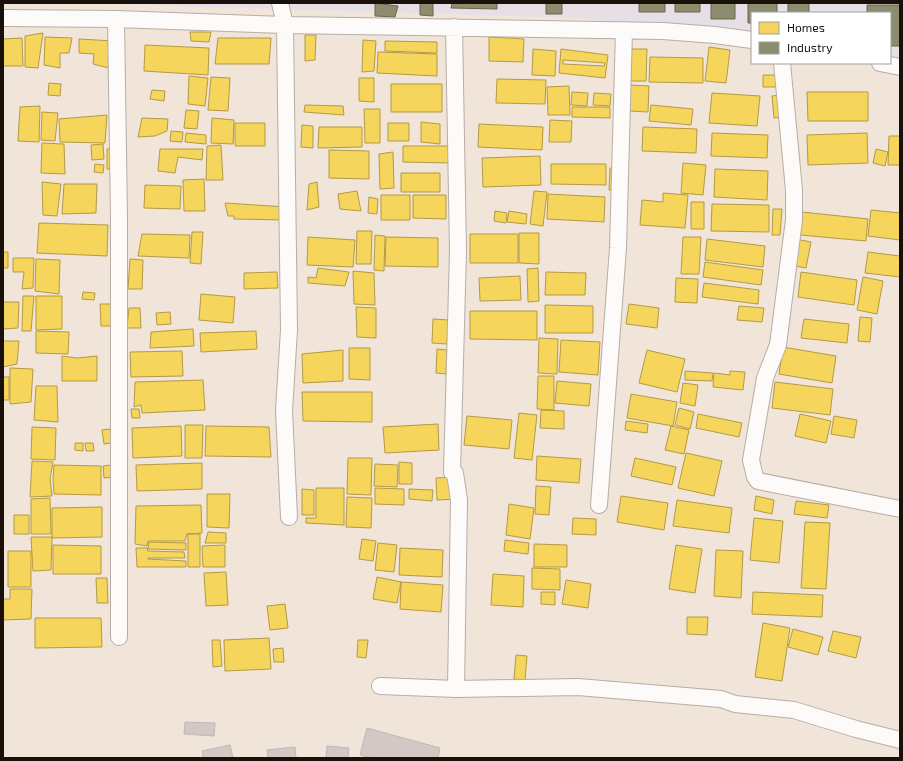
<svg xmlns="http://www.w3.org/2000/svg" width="903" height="761" font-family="'Exo 2',sans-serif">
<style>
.industrial{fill:#e6dfe6}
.homes{fill:#f6d55c;stroke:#b39a43;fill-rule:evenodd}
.industry{fill:#8c8c6e;stroke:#696750}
.building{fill:#d4c8c7;stroke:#c3b7b6}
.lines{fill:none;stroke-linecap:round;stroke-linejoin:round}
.minor-casing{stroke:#b7ada5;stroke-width:18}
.minor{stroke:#fdfbf9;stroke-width:16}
</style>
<rect width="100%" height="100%" fill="#f1e4d9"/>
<path class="industrial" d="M81,3H900V66L890,63V13H752V41L579,18Z"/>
<path class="homes" d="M190,32H211L209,42L191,41Z
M43,33L38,68L25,67V36Z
M305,35H316L315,60L305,61Z
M45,37L72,38L69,53H60V68L44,65Z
M489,37L524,39L523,62L489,61Z
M22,38L23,66H3V39Z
M218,38H271L269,64H215Z
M79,39L114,41L109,68L93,64L94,54L79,53Z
M363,40L376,41L374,71L362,72Z
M385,41L437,42V53L385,51Z
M145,45L209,48L208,75L144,71Z
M709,47L730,50L726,83L705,81Z
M533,49L556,51L555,76L532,75Z
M561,49L608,55L605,78L559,73ZM563,60L605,63L604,66L563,64Z
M630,49H647L646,81H630Z
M378,52L437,54V76L377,73Z
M650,57L703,58V83L649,82Z
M763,75H780V87H763Z
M189,76L208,78L205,106L188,104Z
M211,77L230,78L228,111L208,110Z
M359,78H374V102L359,101Z
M497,79L546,80L545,104L496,103Z
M49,83L61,84L60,96L48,95Z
M391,84H442V112H391Z
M629,85L649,86L648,112L628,111Z
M569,86L570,115H548L547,87Z
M152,90L165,91L164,101L150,99Z
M572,92L588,93L587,106L571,105Z
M807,92H868V121H808Z
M594,93L611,94L610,106L593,105Z
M712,93L760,96L757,126L709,123Z
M780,95L781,117L774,118L772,96Z
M305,105L343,106L344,115L304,112Z
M651,105L693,109L691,125L649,121Z
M40,106L39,142L18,141L20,107Z
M572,107H610V118L572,117Z
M364,109H380V143H365Z
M186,110L199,111L197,129L184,128Z
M42,112L58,113L55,141L41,140Z
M107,115L105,143L60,142L59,119Z
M142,118L168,119L167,131L155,136L138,137Z
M212,118L234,120L233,144L211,143Z
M550,120L572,121L571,142H549Z
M421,122L440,124V144L421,142Z
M235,123H265V146H235Z
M388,123H409V141H388Z
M479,124L543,127L542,150L478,147Z
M302,125L313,126V148L301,147Z
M319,127H362V147L318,148Z
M643,127L697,129L696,153L642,151Z
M171,131L183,132L182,142L170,141Z
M186,133L206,135V144L185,142Z
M712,133L768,135L767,158L711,156Z
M867,133L868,163L808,165L807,135Z
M889,136H900V165H888Z
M42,143L64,144L65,174L41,173Z
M103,144L104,159L92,160L91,145Z
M221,145L223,180H206L207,146Z
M403,146H450V163L403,162Z
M117,148L118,170L107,169V149Z
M160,149H203L202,160L178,157L175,173L158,171Z
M876,149L888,152L885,166L873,163Z
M329,150L369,151V179L329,178Z
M393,152L394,188L380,189L379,154Z
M540,156L541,185L483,187L482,158Z
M683,163L706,165L703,195L681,193Z
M95,164L104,165L103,173L94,172Z
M551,164H606V185L551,184Z
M610,168H619L618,190H609Z
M715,169L768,171L767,200L714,197Z
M401,173H440V192H401Z
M204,179L205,211H184L183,180Z
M42,182L61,184L57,216L43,215Z
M317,182L319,207L307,210L309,184Z
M64,184H97L96,213L62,214Z
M145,185L181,186L180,209L144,208Z
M357,191L361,211L340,209L338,194Z
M534,191L547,192L543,226L530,224Z
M663,193L688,195L685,228L640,225L642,200L663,202Z
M548,194L605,197L604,222L547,219Z
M381,195H410V220H381Z
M413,195H446V219L413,218Z
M369,197L378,199L377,214L368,213Z
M691,202H704V229H691Z
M225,203L286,207V220L234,219V216H228Z
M712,204L769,205V232L711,231Z
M773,209H782L780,235H772Z
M871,210L900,213V240L868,236Z
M495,211L507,213L506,223L494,221Z
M509,211L527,214L526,224L507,222Z
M802,212L868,219L866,241L800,235Z
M39,223L108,225L107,256L37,253Z
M357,231H372L371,264H356Z
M192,232H203L201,264L190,263Z
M519,233H539V264L519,263Z
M142,234L190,235L189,258L138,256Z
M470,234H518V263H470Z
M375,235L385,236L384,271L374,270Z
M308,237L355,240L353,267L307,265Z
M386,237L438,238V267L385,266Z
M683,237H701L699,274H681Z
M707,239L765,246L763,267L705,260Z
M795,239L811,242L806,268L790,265Z
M3,252H8V268H3Z
M868,252L900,256V277L865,273Z
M13,258H34L33,288L22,289L24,272H13Z
M36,259L60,260L59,294L35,291Z
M130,259L143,260L142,289H128Z
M705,262L763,270L761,285L703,277Z
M318,268L349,272L345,286L308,283V277L316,278Z
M538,268L539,301L528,302L527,269Z
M353,271L374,273L375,305L354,304Z
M277,272L278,288L244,289V273Z
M546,272L586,273L585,295H545Z
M801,272L857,280L854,305L798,297Z
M520,276L521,300L480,301L479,278Z
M863,277L883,281L877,314L857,310Z
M676,278L698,279L697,303L675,302Z
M704,283L759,290L758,304L702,297Z
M83,292L95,293L94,300L82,299Z
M201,294L235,297L233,323L199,320Z
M23,296H34L31,331H22Z
M36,296H62V329L36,330Z
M3,302H19L18,328L3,329Z
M100,304H111V326H101Z
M629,304L659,308L657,328L626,324Z
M545,305L593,306V333H545Z
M739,306L764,308L762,322L737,320Z
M356,307L376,308V338L357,337Z
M129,308H140L141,328H127Z
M470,311H537V340L470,339Z
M170,312L171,324L157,325L156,313Z
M860,317L872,318L870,342L858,341Z
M433,319L449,320L447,344L432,343Z
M804,319L849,324L847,343L801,338Z
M193,329L194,346L150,348L151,332Z
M36,331L69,332L68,354L36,353Z
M256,331L257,349L201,352L200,333Z
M539,338L558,339L557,374L538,373Z
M561,340L600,342L598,375L559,372Z
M3,341H19L17,364L3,367Z
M783,347L836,356L832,383L779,374Z
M349,348H370V380L349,379Z
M437,349L447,350L446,374L436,373Z
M343,350V381L303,383L302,354Z
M647,350L685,359L677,392L639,383Z
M182,351L183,376L131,377L130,352Z
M62,356L77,358L97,356V381H62Z
M10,368L33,369L31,402L10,404Z
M685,371L713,373L712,381L685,380Z
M730,371L745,372L743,390L713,387L714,373L730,375Z
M538,376H554V410L537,409Z
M3,377H9V400H3Z
M203,380L205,410L142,413L141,405L134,407L135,382Z
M557,381L591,384L589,406L555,403Z
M775,382L833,389L830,415L772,408Z
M683,383L698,385L695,406L680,403Z
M36,386H57L58,422L34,420Z
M302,392H372V422L303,421Z
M631,394L677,402L673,426L627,418Z
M679,408L694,412L690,429L675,425Z
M131,409H139L140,418H132Z
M541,410L564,411V429L540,428Z
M519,413L537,415L532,460L514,458Z
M698,414L742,423L739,437L696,428Z
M800,414L831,421L826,443L795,436Z
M467,416L512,420L509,449L464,445Z
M834,416L857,420L854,438L831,434Z
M626,421L648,424L647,433L625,430Z
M438,424L439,450L385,453L383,427Z
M185,425H203L202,458H185Z
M181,426L182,456L133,458L132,428Z
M206,426L269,427L271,457L205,456Z
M671,426L689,430L684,454L665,450Z
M32,427L56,428L55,460L31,459Z
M110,429L112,443L104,444L102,430Z
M75,443H83V451L75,450Z
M85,443H93L94,451H86Z
M686,453L722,461L714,496L678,488Z
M537,456L581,459L579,483L536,480Z
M348,458H372L371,495L347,494Z
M635,458L676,467L672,485L631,476Z
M32,461L53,462L50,479L52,496L30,497Z
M399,462L412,463V484H399Z
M202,463V489L137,491L136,465Z
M375,464L398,465L397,487L374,486Z
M54,465L101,466V495L54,494L53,480Z
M112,465L113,477L104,478L103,466Z
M455,477L456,499L437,500L436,478Z
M536,486L551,487L549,515L535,514Z
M316,488H344V525L306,523V518H316Z
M375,488L404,489V505L375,504Z
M302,489L314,490V515H302Z
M409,489L433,490L432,501L409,499Z
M207,494H230L229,528L207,527Z
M621,496L668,503L664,530L617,522Z
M756,496L774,500L772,514L754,510Z
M347,497L372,498L371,528L346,527Z
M50,498L51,534H31V499Z
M677,500L732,508L729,533L673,526Z
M796,501L829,505L827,518L794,514Z
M509,504L534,508L530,539L506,535Z
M201,505L202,533L187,534L185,541H148L147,546L135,544L136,506Z
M102,507V537L52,538V508Z
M14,515H29V534H14Z
M573,518L596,519V535L572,534Z
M754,518L783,521L779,563L750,560Z
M805,522L830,523L826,589L801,588Z
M208,532L226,533V543H205Z
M188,534H200V567H188Z
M31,537H52L51,570L33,571Z
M362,539L376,541L373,561L359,559Z
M505,540L529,543L528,554L504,551Z
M149,542L186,543V550L148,549Z
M378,543L397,545L394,572L375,570Z
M534,544L567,545V567H534Z
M53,545L101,546V574H53Z
M225,545V567H203L202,546Z
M676,545L702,549L695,593L669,589Z
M136,548H147L148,551L184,552L185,558H148V559L186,561V567H137Z
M400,548L443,550L442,577L399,575Z
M716,550L743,551L741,598L714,596Z
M8,551H31V587H8Z
M532,568L560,569V590L532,589Z
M226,572L228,605L206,606L204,573Z
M493,574L524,576L523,607L491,605Z
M377,577L401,582L397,603L373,599Z
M96,578H107L108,603H97Z
M566,580L591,584L588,608L562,604Z
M401,582L443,585L441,612L400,609Z
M10,589H32L31,619L3,620V599H10Z
M541,592H555V605L541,604Z
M753,592L823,595L822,617L752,614Z
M285,604L288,628L270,630L267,606Z
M687,617H708L707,635L687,634Z
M35,618H101L102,647L35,648Z
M763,623L790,628L782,681L755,677Z
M793,629L823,637L818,655L788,647Z
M833,631L861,637L856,658L828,651Z
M269,638L271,669L225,671L224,640Z
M212,640H220L222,666L213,667Z
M358,640H368L366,658L357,657Z
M283,648L284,662H274L273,649Z
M516,655L527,656L525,680L514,679Z"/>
<path class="industry" d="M375,3L398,6L395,17L375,16Z
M420,3H433V16L420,15Z
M452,3H497V9L451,8Z
M546,3H562V14H546Z
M639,3H665V12H639Z
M675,3H700V12H675Z
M711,3H735V19H711Z
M748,3H777V13H752V23H748Z
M788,3H809V13H788Z
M867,5H900V46H890V13H867Z"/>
<path class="building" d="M185,722L215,723L214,736L184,734Z
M367,728L440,748L438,758H372L360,755Z
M230,745L233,758H203L202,751Z
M327,746L349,748L348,758H326Z
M295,747L296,758H268L267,750Z"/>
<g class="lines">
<defs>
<path id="minor" d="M280,3L285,25L289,330L284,410L289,517
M3,18L116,19L285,25L663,31L715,35L752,40
M116,19L119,218V637
M454,27L458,251L452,472L455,473L459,500L456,689
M782,63L794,190V220L778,345L765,378L751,460L755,477L758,481L900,509
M880,63L900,67
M599,505L618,248L624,30
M380,686L456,689L578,687L721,699L735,704L794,710L856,729L900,740"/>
</defs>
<use href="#minor" class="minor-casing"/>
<use href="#minor" class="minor"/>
</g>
<rect width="903" height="761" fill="none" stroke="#181009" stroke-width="8"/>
<rect x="751" y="12" width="140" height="52" fill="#ffffff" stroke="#a39f9d"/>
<rect x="759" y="22" width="20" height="12" fill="#f6d55c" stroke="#a39f9d"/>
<text x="787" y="32" font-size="12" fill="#181009">Homes</text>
<rect x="759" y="42" width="20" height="12" fill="#8c8c6e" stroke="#a39f9d"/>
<text x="787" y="52" font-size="12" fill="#181009">Industry</text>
</svg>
